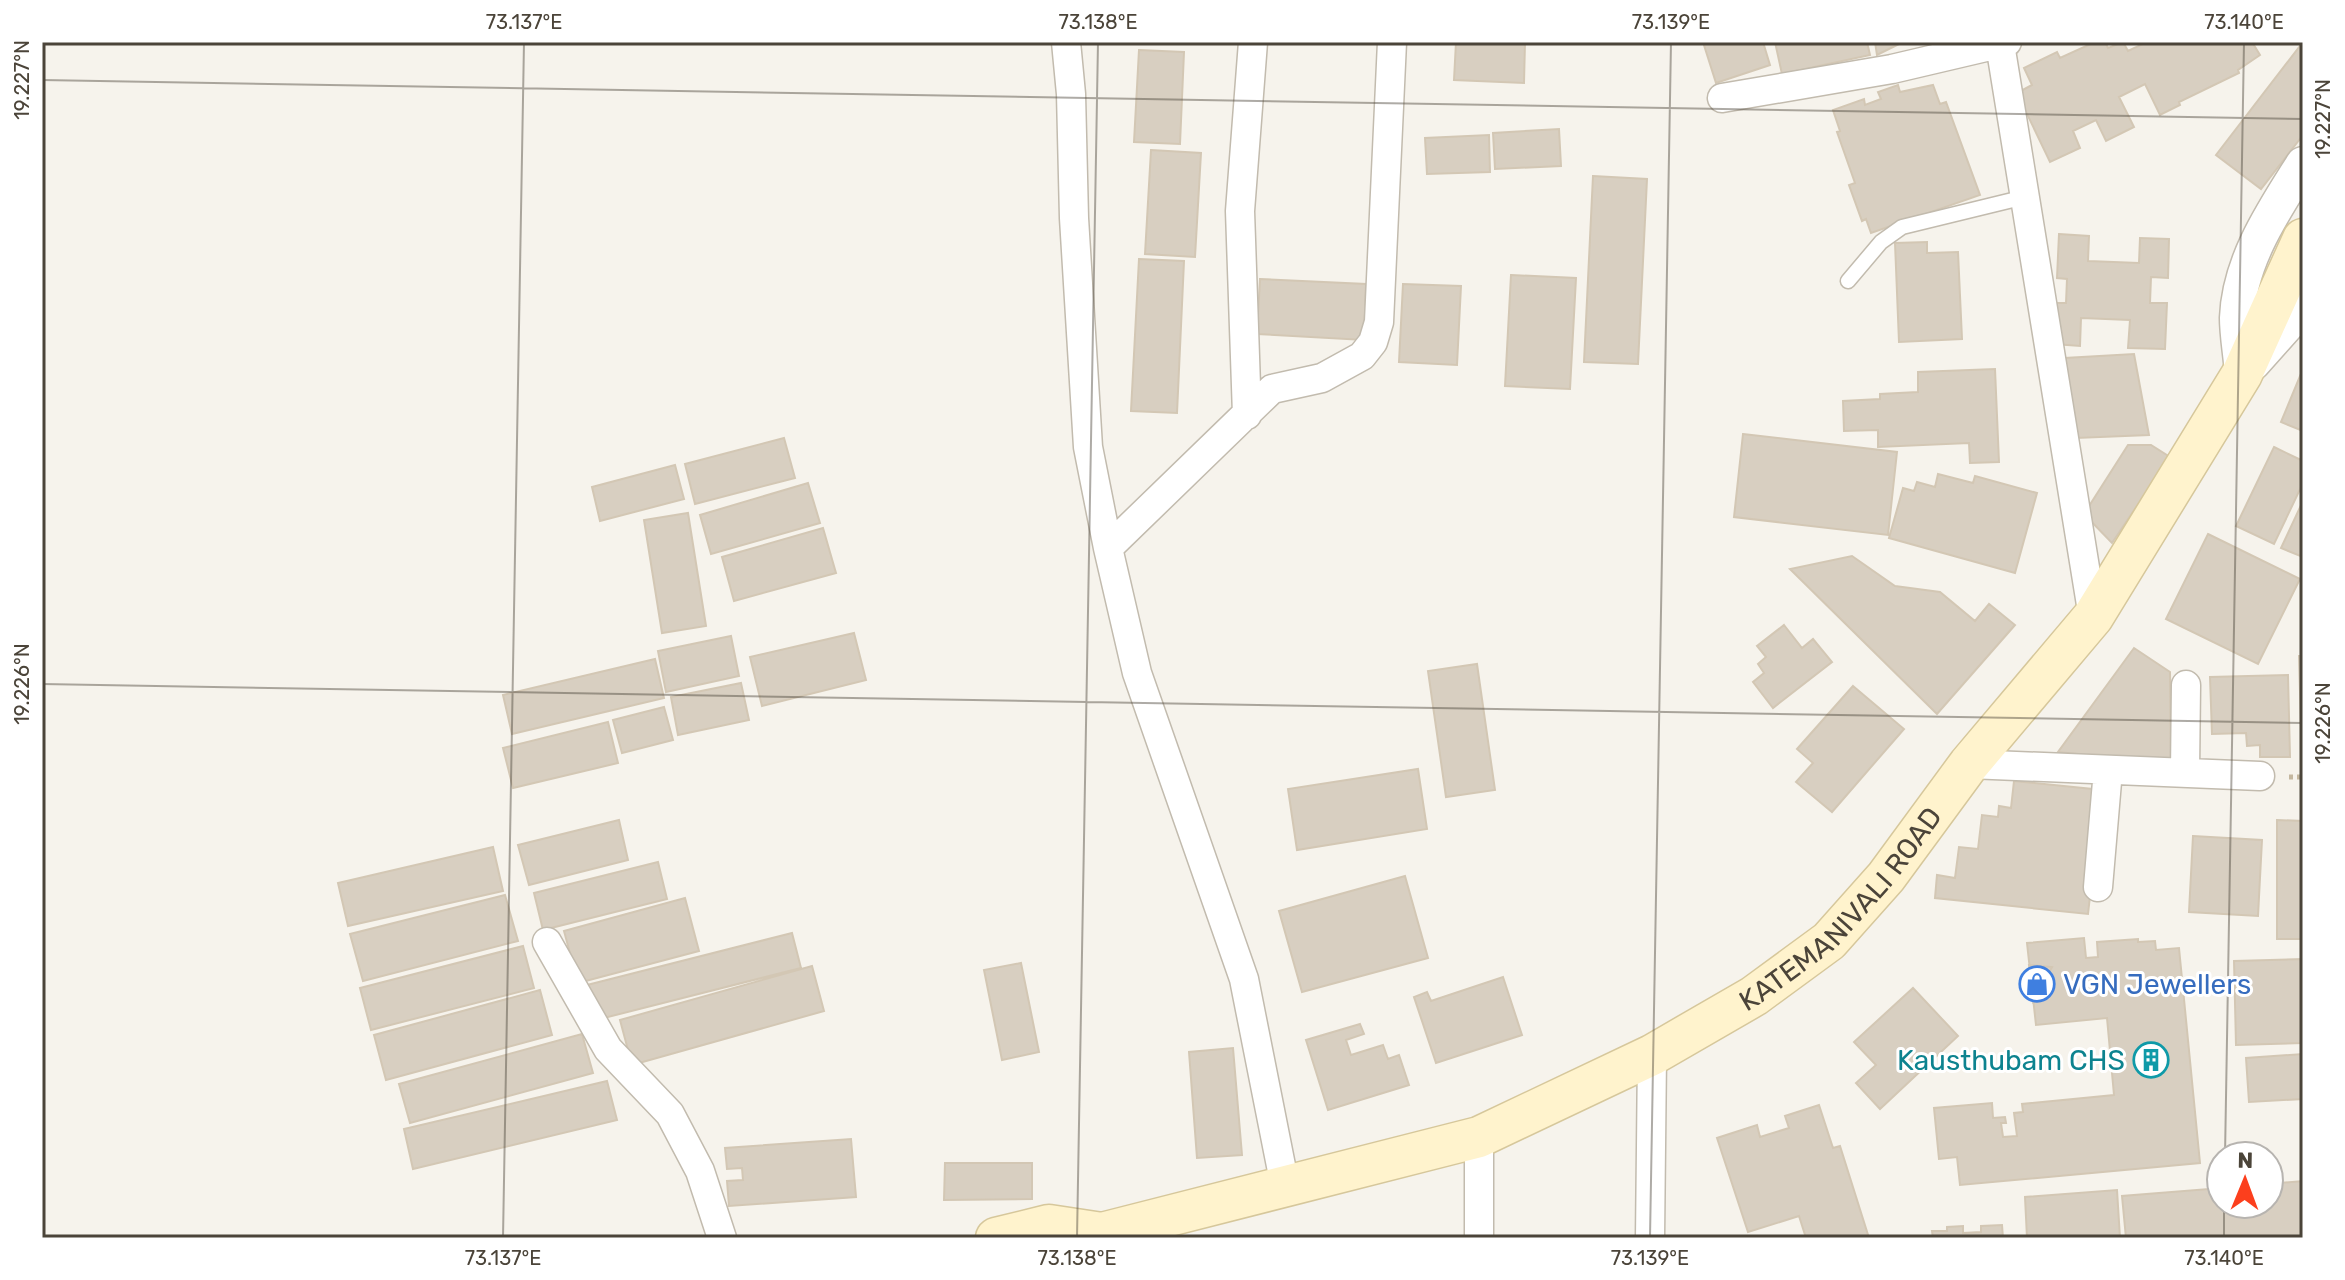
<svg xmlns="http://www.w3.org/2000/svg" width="2345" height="1280" font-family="Rubik,sans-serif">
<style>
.building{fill:#d8cfc1;stroke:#d3c7b4;stroke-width:2}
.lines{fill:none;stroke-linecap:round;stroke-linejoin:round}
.service-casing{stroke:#c2bbae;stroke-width:17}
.minor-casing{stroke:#c2bbae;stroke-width:31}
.tertiary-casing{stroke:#c2bbae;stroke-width:37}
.secondary-casing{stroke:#d6c79b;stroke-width:43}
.path{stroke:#c4b79f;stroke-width:5;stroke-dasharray:4 4;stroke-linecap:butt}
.service{stroke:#fff;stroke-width:14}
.minor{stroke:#fff;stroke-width:28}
.tertiary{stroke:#fff;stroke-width:34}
.secondary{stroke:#fff3cd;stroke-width:40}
.ticks{fill:none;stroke:#4b4439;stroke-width:2;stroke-opacity:0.45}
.labels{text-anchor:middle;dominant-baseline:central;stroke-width:6;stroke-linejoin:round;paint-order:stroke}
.street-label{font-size:28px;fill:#4b4439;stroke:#fff}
.shop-label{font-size:28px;fill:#366cbe;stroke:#fff;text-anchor:start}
.culture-label{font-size:28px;fill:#0d838f;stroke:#fff;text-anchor:end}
.neatline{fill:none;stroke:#4b4439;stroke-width:3}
.ticks-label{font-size:20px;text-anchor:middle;fill:#4b4439}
</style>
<rect width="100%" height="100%" fill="#f6f3ec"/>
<path class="building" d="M1456,42H1525L1524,83L1454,80Z
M1703,42H1763L1770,65L1716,83Z
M1775,42H1867L1870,55L1782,74Z
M1875,42H1903L1877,55Z
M2095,42H2105L2108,48L2123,42L2128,51L2147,42H2252L2260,55L2238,70L2239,73L2179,102L2180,105L2160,115L2145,84L2119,97L2134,127L2106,141L2096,120L2073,131L2080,148L2050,162L2017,93L2032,85L2024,68L2057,52L2060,58Z
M2303,42V135L2261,189L2216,155Z
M1139,50L1184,52L1180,144L1134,142Z
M1898,85L1900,92L1933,85L1940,104L1946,102L1980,195L1871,233L1866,219L1862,221L1849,185L1855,183L1837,132L1840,131L1833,110L1864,99L1865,105L1881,99L1878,92Z
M1559,129L1561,166L1495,169L1493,133Z
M1489,135L1490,172L1427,174L1425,138Z
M1151,150L1201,153L1195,257L1145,254Z
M1593,176L1647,179L1638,364L1584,362Z
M2059,234L2089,236L2088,261L2139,263L2140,238L2169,239L2168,278L2151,277L2150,303H2167L2165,349L2128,348L2130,320L2081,318L2080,346L2054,344L2055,303H2066L2067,279L2057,278Z
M1927,242V253L1958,252L1962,339L1899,342L1895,243Z
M1139,259L1184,261L1177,413L1131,411Z
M1511,275L1576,278L1570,389L1505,386Z
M1260,279L1366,284L1364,340L1257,334Z
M1403,284L1461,286L1457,365L1399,362Z
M2134,354L2149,435L2076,438L2065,358Z
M1995,369L1999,462L1970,463L1969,443L1878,447V430L1844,431L1843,401L1880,399V394L1918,392V372Z
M2303,369V431L2281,422Z
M1743,434L1897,452L1888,535L1734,517Z
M784,438L795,478L695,504L685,464Z
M2128,445H2151L2170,457L2112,543L2084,514Z
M2274,447L2303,461V483L2274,544L2236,526Z
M675,465L684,499L600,521L592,487Z
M1938,474L1973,483L1975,476L2037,493L2015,573L1889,538L1903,488L1914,491L1917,482L1935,487Z
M808,483L820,523L711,554L700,515Z
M2303,501V557L2281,548Z
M688,513L706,626L662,633L644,520Z
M823,528L836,573L734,601L722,557Z
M2208,534L2300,579L2258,664L2166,619Z
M1852,556L1895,586L1940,592L1975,621L1989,604L2015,625L1937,714L1790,569Z
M1784,625L1802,648L1813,639L1832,662L1773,708L1753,682L1764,673L1758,664L1766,657L1757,646Z
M854,633L866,680L762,706L750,657Z
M731,636L739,676L666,692L658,651Z
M2134,648L2170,672L2171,764L2058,752Z
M2299,656H2303V763H2302Z
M655,659L664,698L512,734L503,695Z
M1477,664L1495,790L1446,797L1428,671Z
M2288,675L2290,757H2260V745L2247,746L2246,733L2212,734L2210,677Z
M741,683L749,720L678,735L671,697Z
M1853,686L1904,729L1832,812L1796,782L1813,763L1797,749Z
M664,707L673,740L622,753L613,720Z
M608,722L618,763L513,788L503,748Z
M1418,769L1427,829L1297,850L1288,789Z
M2014,781L2102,790L2088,914L1935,898L1937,875L1955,878L1959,847L1978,849L1982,815L1998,817L1999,806L2011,808Z
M619,820L628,860L529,885L518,845Z
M2277,820L2303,821V939H2277Z
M2193,836L2262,840L2258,916L2189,912Z
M493,847L503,891L348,926L338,883Z
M658,862L667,899L543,930L534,893Z
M1405,876L1428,958L1302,992L1279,911Z
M505,895L518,941L363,981L350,934Z
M685,898L699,951L578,983L564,931Z
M792,933L801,968L596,1020L587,985Z
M2084,938L2086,958L2098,957L2097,942L2138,939V942L2155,941L2156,950L2179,948L2200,1163L1960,1185L1957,1157L1939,1159L1934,1108L1992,1103L1993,1118L2005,1117L2006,1123H2001L2003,1137L2017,1136L2014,1113L2023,1112L2022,1104L2114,1095L2107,1018L2036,1025L2027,943Z
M523,946L534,988L371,1030L360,988Z
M2303,959V1043L2236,1045L2234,961Z
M1021,963L1039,1052L1002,1060L984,970Z
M2029,965L2052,967L2033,1001Z
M812,966L824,1011L632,1065L620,1020Z
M1503,977L1522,1035L1436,1063L1414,997L1427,992L1431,1001Z
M1913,988L1958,1036L1880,1109L1856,1083L1876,1065L1854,1042Z
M540,990L552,1035L386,1080L374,1035Z
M1360,1024L1364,1034L1346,1040L1351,1055L1383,1045L1388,1059L1399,1055L1409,1085L1328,1110L1306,1040Z
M582,1034L593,1073L410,1123L399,1084Z
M1233,1048L1242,1155L1197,1158L1189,1052Z
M2303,1054V1099L2249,1102L2246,1058Z
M607,1081L617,1120L413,1169L404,1129Z
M1819,1105L1833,1148L1840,1146L1869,1238H1806L1799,1216L1748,1232L1717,1138L1757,1125L1760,1137L1789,1128L1785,1116Z
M851,1139L856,1197L729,1206L727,1181L743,1180L742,1168L727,1169L725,1148Z
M945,1163H1032V1199L944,1200Z
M2303,1181V1238H2126L2122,1196L2221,1188V1204H2269V1184Z
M2117,1190L2120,1238H2027L2025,1197Z
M2002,1225L2003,1238H1933L1932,1231H1947V1227L1963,1226V1233L1981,1232V1226Z"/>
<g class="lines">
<defs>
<path id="service" d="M1848,281L1881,242L1902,227L2025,197"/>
<path id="minor" d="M1066,42L1071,94L1074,218L1088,447L1108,548L1137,673L1244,979L1285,1186
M2000,44L2093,617
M1722,98L1892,69L2007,42
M1247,415L1240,211L1253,42
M1108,548L1272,389L1322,378L1362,356L1373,342L1379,322L1392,42
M1969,764L2260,776
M2185,773L2186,685
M2098,887L2108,770
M547,942L608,1049L670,1114L700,1171L722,1238
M1479,1238V1137
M1650,1238L1652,1055"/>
<path id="tertiary" d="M2253,363L2303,307
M2242,374C2241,356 2237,336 2237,318C2239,261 2274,210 2303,164"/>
<g id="secondary">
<path id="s1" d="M996,1238L1049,1225L1102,1233L1479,1137L1652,1055L1754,996L1829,941L1886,877L1969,764L2093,617L2242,374L2303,239"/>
</g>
</defs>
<use href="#service" class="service-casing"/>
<use href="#minor" class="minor-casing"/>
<use href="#tertiary" class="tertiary-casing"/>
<use href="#secondary" class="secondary-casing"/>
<path class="path" d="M2289,777H2303"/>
<use href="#service" class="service"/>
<use href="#minor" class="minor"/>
<use href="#tertiary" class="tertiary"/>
<use href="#secondary" class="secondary"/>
</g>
<path class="ticks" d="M42,80L2303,119M42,684L2303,723M2225,1156L2244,42M503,1238L524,42M1077,1238L1098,42M1650,1238L1671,42M2224,1238V1204"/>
<defs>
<symbol id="shop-ring" viewBox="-11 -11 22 22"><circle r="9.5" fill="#fff" stroke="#3f7fe0" stroke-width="1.5"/><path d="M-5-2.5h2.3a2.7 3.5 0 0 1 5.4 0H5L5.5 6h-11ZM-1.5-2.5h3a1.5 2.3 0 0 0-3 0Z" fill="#3f7fe0"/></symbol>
<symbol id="building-ring" viewBox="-11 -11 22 22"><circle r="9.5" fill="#fff" stroke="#0f9aa8" stroke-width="1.5"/><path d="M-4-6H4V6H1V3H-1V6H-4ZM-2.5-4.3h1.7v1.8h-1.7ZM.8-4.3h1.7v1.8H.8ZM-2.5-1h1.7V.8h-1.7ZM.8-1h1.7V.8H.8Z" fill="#0f9aa8"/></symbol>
</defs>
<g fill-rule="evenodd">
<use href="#shop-ring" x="2017" y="964" width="40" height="40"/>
<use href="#building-ring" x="2131" y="1040" width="40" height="40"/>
</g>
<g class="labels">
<g class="street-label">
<text stroke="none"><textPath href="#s1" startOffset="930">KATEMANIVALI ROAD</textPath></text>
</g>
<g class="shop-label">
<text x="2063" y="984">VGN Jewellers</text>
</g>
<g class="culture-label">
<text x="2125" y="1060">Kausthubam CHS</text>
</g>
</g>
<rect width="2345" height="1280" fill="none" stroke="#ffffff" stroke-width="88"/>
<g transform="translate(2245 1180) rotate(1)"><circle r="38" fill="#ffffff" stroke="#b7b4b0" stroke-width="2"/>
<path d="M0-6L14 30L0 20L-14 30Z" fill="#fc3f1d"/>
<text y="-12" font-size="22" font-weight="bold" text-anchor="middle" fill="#4b4439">N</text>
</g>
<rect x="44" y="44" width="2257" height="1192" class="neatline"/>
<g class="ticks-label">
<text x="524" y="29">73.137°E</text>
<text x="1098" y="29">73.138°E</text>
<text x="1671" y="29">73.139°E</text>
<text x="2244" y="29">73.140°E</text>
<text transform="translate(22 80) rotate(-90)" y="7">19.227°N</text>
<text transform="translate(2323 119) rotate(-90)" y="7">19.227°N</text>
<text transform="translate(22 684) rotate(-90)" y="7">19.226°N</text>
<text transform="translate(2323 723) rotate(-90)" y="7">19.226°N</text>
<text x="503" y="1265">73.137°E</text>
<text x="1077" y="1265">73.138°E</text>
<text x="1650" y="1265">73.139°E</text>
<text x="2224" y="1265">73.140°E</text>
</g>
</svg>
